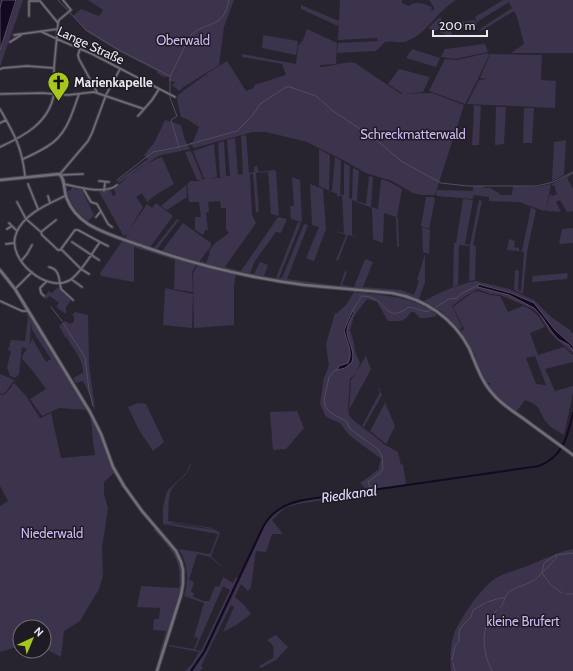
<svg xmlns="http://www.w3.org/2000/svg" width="573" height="671" font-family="Cabin,sans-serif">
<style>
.green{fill:#3c334c;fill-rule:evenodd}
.water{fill:#140922;stroke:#544c5f}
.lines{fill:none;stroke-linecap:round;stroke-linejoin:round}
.stream{stroke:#544c5f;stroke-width:1}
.canal{stroke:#140922;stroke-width:2}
.minor-casing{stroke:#45414b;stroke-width:3.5}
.secondary-casing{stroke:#45414b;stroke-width:4.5}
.minor{stroke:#716d79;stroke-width:1.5}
.secondary{stroke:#716d79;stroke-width:2.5}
.labels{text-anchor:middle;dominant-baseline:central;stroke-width:3;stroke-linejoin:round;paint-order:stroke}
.park-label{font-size:13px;fill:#cebaf3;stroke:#1e1b25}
.street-label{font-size:13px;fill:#eae7ee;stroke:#1e1b25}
.poi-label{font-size:13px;font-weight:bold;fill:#eae7ee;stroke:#1e1b25;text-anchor:start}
.water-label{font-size:14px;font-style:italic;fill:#e1d5f8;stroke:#1e1b25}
</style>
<rect width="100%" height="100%" fill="#28242f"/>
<path class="green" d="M17,0H23L0,67V51Z
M88,0H234L224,27L219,65L182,88L179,91L172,85L175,82L169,81V77H164L157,73V71L118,51L86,31L73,16L81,9L99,16L103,10Z
M340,0H402V3L409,6C415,0 425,4 432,7L431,11L435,9L429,0H456C437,11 428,33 407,41C400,44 393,40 385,42L376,51L337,53L338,43L378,41L377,38L338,40Z
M503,0H573V53H511L524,44L517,17L514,11L481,31L480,29L512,8L509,2L477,22L475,17Z
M301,5L339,21L338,26L301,9Z
M440,17L444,24L475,20L477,25L451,29L452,37L428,28Z
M307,29L337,43L336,64L320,65V67C331,67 345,61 355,63L401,94L432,93L464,105L435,195H421L413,193L392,181L366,173L343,160L307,142L266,132H253L194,148L189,143L193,142L199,127L187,119L181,117L177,100L178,95L205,75L208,77L206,74L227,61L246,91L254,88V85L286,75L282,64L242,57V54L296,64L298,46L303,40Z
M263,35L298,41L296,55L262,48Z
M485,44L488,52L455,59L441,57L445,49Z
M412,49L440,58L436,67L406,58Z
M488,53L489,55L478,79L465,104L429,91L445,59L457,60Z
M490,54L542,55L541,80L556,81L555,108L467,104L479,80L487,79L480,78Z
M399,69L430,77L423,92L403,94L388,84Z
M474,105L481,106L479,145H472Z
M496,107H506L504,144L495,145Z
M524,108H534L532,143H523Z
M165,120L181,125L185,140L190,149L158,156L119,183L117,181L148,159L144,155L154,143Z
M246,135L249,173L254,172V167L257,166L259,172L274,170L276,171L279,216L271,214L268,172L256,173L259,211L256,213L253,174H250L252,215L256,223L225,267L241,271L278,217L287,219L281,233L276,232L255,261L250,273L254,274L260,262L268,265L264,276L276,278L298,222L301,223L279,278H282L304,224L308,225L287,279L340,286L345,271L347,272L342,285L354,287L365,259L373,262L363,287L401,290L414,295L419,281L417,280L425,254V282L419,299C387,289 354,289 322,286C281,281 241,272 201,263V261L206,263L210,253L209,251L215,243L229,233L226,229V208H221L220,201L208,202L209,212L206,213L208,230H205L203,235L195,230V217H201L199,202H189L187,185L190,181H199L203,179H206L204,178L193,151L214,144L217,177L207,179L226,177H220L218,143L224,141L226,176H230L227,140L235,138L238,175L243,174L241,136Z
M566,140L564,175L552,181L554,142Z
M319,149L330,155L329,190L332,191L335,157L341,161L340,194L344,195V163L350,166L349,198L352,199L353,168L359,171L357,201L366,204L369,176L373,177L371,207L378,209L381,179L390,182L402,189L397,217L398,218L399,247L397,246L396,217L384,213L383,243L374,240L373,238L372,208L352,200V235L356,237L348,235L338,261L336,260L346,235L334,231L344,233L342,196L340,195L339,197L337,196V194L319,186Z
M190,151L192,153L202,177L201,180H197L185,152Z
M162,157L174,184L157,194L147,202L142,193L136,197L143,207L128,232L147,204L152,208L156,203L173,216L150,247L154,248L177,219L179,220L157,249L162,251L183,223L211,243V246L199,262L125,239L127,234L124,236L123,235L98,190H110L113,196L116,195L114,189C127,177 144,163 162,157Z
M573,172V174L567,178L573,189V211L567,212L560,200L556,202L561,212L548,211L546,210L550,194L552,196L557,194L554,185L552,186V184Z
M292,177L300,180L302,222L291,219L290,206H294Z
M310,184L323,189L326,229L312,225Z
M551,184L546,210L544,211L519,202L489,201V197L474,195L473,199L437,196L436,195L437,190L473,191V186H483L484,188H490L499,193L500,195H512L513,186L537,187Z
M186,185L187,197L167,210L161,206Z
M74,187L76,190L81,188L94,215L88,221C77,213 71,205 67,192Z
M426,197H433L435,199L429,229L421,226Z
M463,199L473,200L465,244L470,245L479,200L482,201L473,245L476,246L475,280L469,281L470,246L459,245L458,285L453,287L454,243H456Z
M531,207L536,210L527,252L523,294L514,290L515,270L519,271L518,290L521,291L524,252L507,250L509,239L515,241L514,247L519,248V251H522Z
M319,227L326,229L314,261L306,258Z
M422,227L430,230L429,254L423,252Z
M573,228V243L559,244L562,229Z
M123,240L197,264L192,272L193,291L192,292L174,289L175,260L134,247V282L101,276L100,273Z
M198,265L236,274L234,285V325L194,328L193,273Z
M568,273L567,279L532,282L533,276Z
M476,281L509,289L534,300L551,317L570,330L573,334V353L561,343L550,333L538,313L533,309L500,295L490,294L478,289L467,295L452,306L462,327L460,330L439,310L424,301C440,292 459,284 476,281Z
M58,287L60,290L71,300L66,307V314L56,307L59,303L50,296L46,299L44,298L49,291L52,293Z
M165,288L193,294L192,328L163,325Z
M478,291L490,295L500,296L508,312L523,306C536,311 538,315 545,327L530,333L538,355L564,347L573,355V362L545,369L555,391L573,386V393L564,435C558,431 551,428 547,423C538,412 543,406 525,400L516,412L500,400L488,385L491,383H486L485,381L474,357L476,354H473L461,334V331L464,329L453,307L472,293ZM535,356L546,385L536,384L526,358Z
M354,292C383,296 411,295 436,314V316L428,318H420L414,312H411C404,323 400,321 388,321L377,302L367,299L354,316L350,330L354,343L355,351L360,363L356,372L350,379L348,408L349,415L354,421L373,435L385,445L398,452L401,465L403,464L406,484L373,489L372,487L365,488L360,483L378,470L381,459L349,435L340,423L328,418L325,415L320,404L324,378L328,368L329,362L328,361L326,344L335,313H337L346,305Z
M75,312L88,315L89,364L95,409H94L90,396L83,381L76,383L73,378L83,373C84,360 73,349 67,338L69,336L66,338L59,326L65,321L70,324L74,322V316L72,315Z
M25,314L29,315L30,318H31L87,410L59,408L42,416L30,399L46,389L32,370L22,359C24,349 30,350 32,338L46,362L51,359L32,330L31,322L30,345L27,349L22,347L19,374L15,378L10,376L7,367L11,351L8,350L11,340L25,341L28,317Z
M366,356L371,369L349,410L351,380Z
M0,374L14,380L6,392L3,394L0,393Z
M19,376L14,383L26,396L40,418H41L51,413L61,458L95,455C92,441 93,426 89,413L98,428L115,472L104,482V494L108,508L102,548L103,576L99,589L80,621L64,631L61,657L44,648V627H20V646L0,652V506L8,501L0,486V394L3,395C10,392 13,382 19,376Z
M379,388L395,426L386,444L370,431L385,403L382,395L364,427L362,426L380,392L378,389Z
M138,403L146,404L164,442L153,451L139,430L128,407Z
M297,411L304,428L286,449L273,450L270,412Z
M190,464H191C189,476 178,479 172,489C167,498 169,511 168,521L213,528L212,529L184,524L168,523L216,530L220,533L211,556L226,570L210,557L197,554L189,580L194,582L191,592L194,593L193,597L204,601H209L215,586L219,587L223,577L233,583L236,577L238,578L205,649L190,671H185L192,664L199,652L168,646L169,645L194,649L198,638L194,637L204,603L184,596C189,580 188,564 179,549L210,554L218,534L163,524V507L167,491L187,472ZM223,586L230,590L201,651L195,650Z
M356,494L357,497C339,499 298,501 284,509C280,512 276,516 272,520L283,534H272L266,552L256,551L251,587L248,591L241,584L235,597L245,606L251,614L238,624L223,632L234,607L231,605L201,666L203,668L200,671H193L207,650L265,525C284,497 326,498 356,494Z
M155,529C187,555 186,576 174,612C170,626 166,640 161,654L159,655L166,631L153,630L154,619H159L160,608L137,607L141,586L179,588C183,561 171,549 155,531H153Z
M573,549V671H451C450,659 450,646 454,634C459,620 482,586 496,578C505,573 517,570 527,566C543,560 557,552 573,549Z
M276,635L288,647L276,660L261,668L259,666L273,658C274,649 275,646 267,640Z"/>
<path class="water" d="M2,0H16L0,50V8Z
M478,284L511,293L534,303L555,330L573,346V351L569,345L558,339L552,332L542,317L534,308L509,295L478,287Z
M353,310L354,312C352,318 346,326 347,333C349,344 355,351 352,362L345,368L337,370L339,366L348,363C354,352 346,341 344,330Z"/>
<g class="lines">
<path class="stream" d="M58,0L86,30L119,50L170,76
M179,147L171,120L177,116L170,98V77L190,36C205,20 223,31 229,0
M117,180L153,152L179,147L237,131L253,115L260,104L286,87H290L316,96L333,111L374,138L401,161L441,183L468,186H537L553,182L573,172
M51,307L62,321
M436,307L449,299L457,298L462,293L477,286
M353,311L354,308L362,296C389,296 383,326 409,307C417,308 424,314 431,310
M63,323L85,357L89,390L93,406
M337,370H335L329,377L324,401L326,408L331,413L346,421L350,429L378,449L382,456L383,469L380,473L368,482L370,488L367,491
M562,593L551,585L542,573C545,570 554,561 557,557L556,555L573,553
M566,594H573
M487,602L500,598H504
M500,608C505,603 504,595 510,591C519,586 534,583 540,575C543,572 543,566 544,563L556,555
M452,660L455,646L459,641V634L460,629L465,623L471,617L473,610L485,603
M453,663L455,671
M492,671C482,651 479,626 497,610"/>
<path class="canal" d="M191,671L204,652L263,527C272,511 284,504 303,500L539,466C564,456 567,437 573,413"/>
<defs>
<path id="minor" d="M29,16V1H40L58,23
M42,32L57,39L92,54L175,97
M14,35L58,29
M10,42L21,35
M80,49L78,55L79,59L97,92
M0,69L3,68L27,66L54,68
M0,94L42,93L68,95L94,92L144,109
M0,109C14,134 22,147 25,176
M138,116L152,100L159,89
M0,123L6,120
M0,147C24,136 49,123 54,94C55,86 54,77 54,69C55,54 57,38 58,23L59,20L71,10L63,0
M23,159C32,155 40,151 48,146C67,135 72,113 79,94
M60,174L88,141L92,133L106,95L120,69
M61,175L83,174
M99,181L109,182
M28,184L38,209
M64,184C78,187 105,195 117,185
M84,188V190L91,202L97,204L108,224L112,227
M104,191L105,182
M48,196L50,203
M65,196C48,204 23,214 16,234C6,259 47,294 70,280C81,273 92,253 100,242L78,230H75L61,249L81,269L89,274
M17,202L26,219L41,232L56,220
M96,217L101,211
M9,223L17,231
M7,229L12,226
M41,232L42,235L58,250H61
M72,242L99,260
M100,242L108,246
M6,244L14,243
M22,260L27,254L32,245
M49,267C60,269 59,280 61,289L73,300
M71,279L82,287
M15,289L32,272
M44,296L41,293L40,288L47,281
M0,301L22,311H28"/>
<path id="secondary" d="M0,180L59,174C66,179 63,191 67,199C71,209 79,218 88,224C104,234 128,241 145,247C196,265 251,278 305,285C334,288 363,290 392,293C425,299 453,318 469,348C476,364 481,381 493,394C501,404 513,411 524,419C540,431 557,443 573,455
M0,270L15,289L90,412L101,434L113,467L124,486L142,511L176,551L181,562L183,570V584L181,595L157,671"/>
</defs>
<use href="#minor" class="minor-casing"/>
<use href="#secondary" class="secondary-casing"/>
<use href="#minor" class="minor"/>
<use href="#secondary" class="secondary"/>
</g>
<defs>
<symbol id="church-pin" viewBox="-11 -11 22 30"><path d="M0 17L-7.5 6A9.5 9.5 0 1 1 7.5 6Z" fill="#a8c71c" stroke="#1e1b25"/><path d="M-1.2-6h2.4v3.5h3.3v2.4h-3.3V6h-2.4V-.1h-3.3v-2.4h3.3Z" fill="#111"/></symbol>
</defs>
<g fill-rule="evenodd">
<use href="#church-pin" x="46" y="70" width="25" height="34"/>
</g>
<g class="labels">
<g class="park-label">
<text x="183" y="40">Oberwald</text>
<text x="413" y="134">Schreckmatterwald</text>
<text x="52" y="533">Niederwald</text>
<text x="523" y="621">kleine Brufert</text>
</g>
<g class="street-label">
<text transform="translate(91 45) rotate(25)">Lange Straße</text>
</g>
<g class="poi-label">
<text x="74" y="82">Marienkapelle</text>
</g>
<g class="water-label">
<text transform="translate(349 494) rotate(-8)">Riedkanal</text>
</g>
</g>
<g transform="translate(32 639) rotate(44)"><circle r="19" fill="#1e1b25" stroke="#706d75"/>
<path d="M0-3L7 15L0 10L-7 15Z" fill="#a8c71c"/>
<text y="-6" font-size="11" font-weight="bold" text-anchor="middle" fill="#eae7ee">N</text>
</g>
<path d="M433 30v6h54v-6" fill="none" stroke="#eae7ee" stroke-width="2"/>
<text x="439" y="30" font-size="12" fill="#eae7ee" stroke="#1e1b25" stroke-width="3" paint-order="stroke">200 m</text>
</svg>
